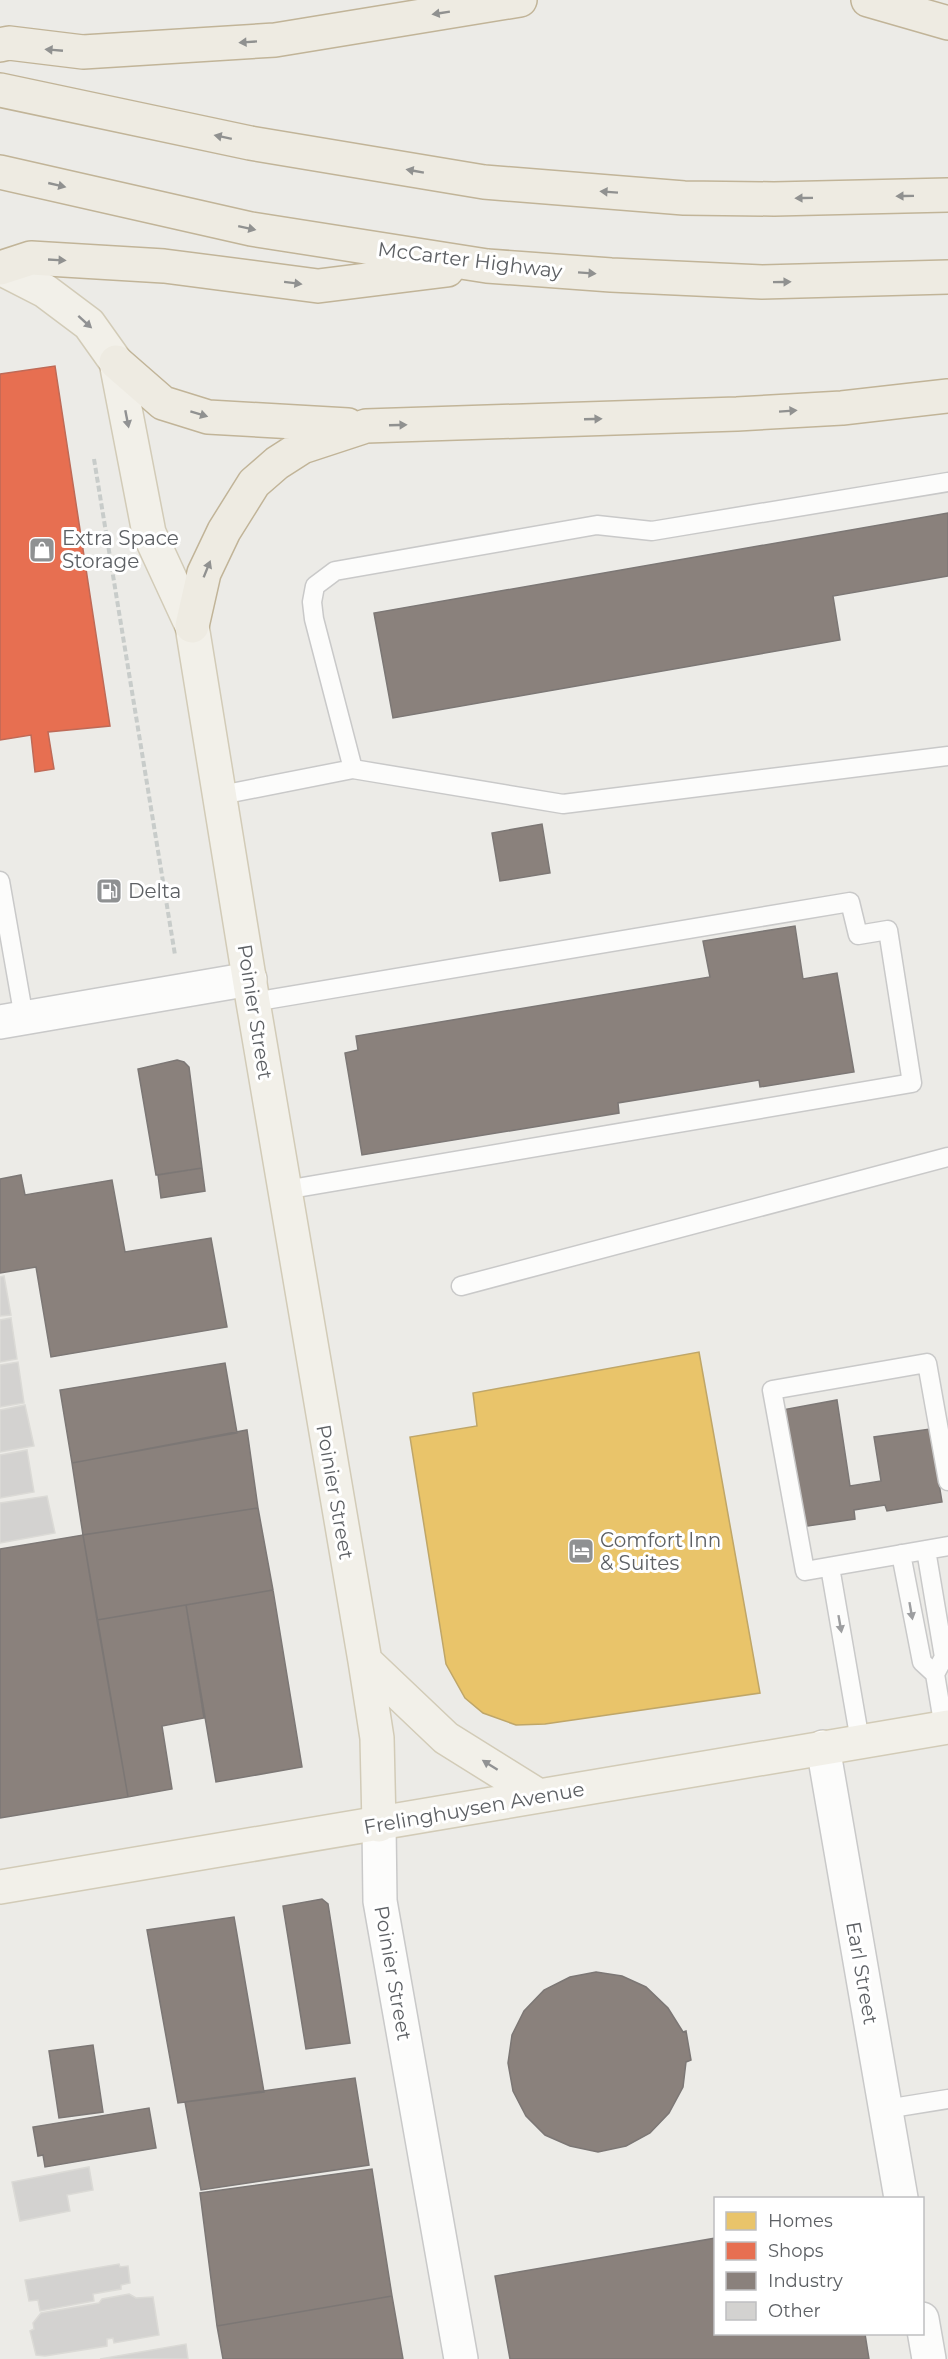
<svg xmlns="http://www.w3.org/2000/svg" width="948" height="2359" font-family="Montserrat,sans-serif">
<style>
.homes{fill:#e9c46a;stroke:#bfa668;stroke-width:1.5}
.shops{fill:#e76f51;stroke:#be6a57;stroke-width:1.5}
.industry{fill:#8a817c;stroke:#7c7775;stroke-width:1.5}
.building{fill:#d3d2d0;stroke:#dbdad6;stroke-width:1.5}
.lines{fill:none;stroke-linecap:round;stroke-linejoin:round}
.lane-casing{stroke:#c9c9c9;stroke-width:21}
.street-casing{stroke:#c9c9c9;stroke-width:36}
.primary-casing{stroke:#d2cbb7;stroke-width:36}
.highway-casing{stroke:#c1b498;stroke-width:36}
.path{stroke:#c8ccca;stroke-width:4;stroke-dasharray:6 3;stroke-linecap:butt}
.lane{stroke:#fcfcfb;stroke-width:18}
.street{stroke:#fcfcfb;stroke-width:33}
.primary{stroke:#f2f0e9;stroke-width:33}
.highway{stroke:#eeebe2;stroke-width:33}
.oneway{fill:#909190}
.oneway2{fill:#919293}
.oneway3{fill:#9d9ea0}
.labels{text-anchor:middle;dominant-baseline:central;stroke-width:6;stroke-linejoin:round;paint-order:stroke}
.street-label{font-size:20px;fill:#5d6064;stroke:#fff}
.poi-label{font-size:20px;fill:#5d6064;stroke:#fff;text-anchor:start}
</style>
<rect width="100%" height="100%" fill="#ecebe7"/>
<path class="homes" d="M699,1352L760,1693L545,1724L516,1725L483,1713L465,1698L446,1664L410,1437L477,1426L473,1393Z"/>
<path class="shops" d="M55,366L110,726L48,732L54,769L35,772L31,735L0,740V374Z"/>
<path class="industry" d="M948,513V576L833,596L840,640L393,718L374,613Z
M542,824L550,873L500,881L492,833Z
M795,926L803,979L837,973L854,1072L760,1087L759,1080L618,1103L619,1113L362,1155L345,1053L358,1050L356,1036L710,977L703,941Z
M177,1060L184,1062L189,1067L202,1168L156,1175L138,1069Z
M202,1168L205,1191L161,1198L158,1175Z
M21,1175L25,1195L112,1180L125,1252L211,1238L227,1327L51,1357L36,1267L0,1273V1179Z
M225,1363L237,1433L72,1463L60,1390Z
M837,1400L850,1486L881,1481L874,1437L930,1429L942,1502L887,1511L885,1505L854,1510L855,1519L801,1527L782,1410Z
M247,1430L258,1508L83,1535L72,1463Z
M258,1508L273,1590L97,1620L83,1535Z
M83,1535L128,1797L0,1818V1549Z
M273,1590L302,1767L216,1782L186,1605Z
M186,1605L204,1718L162,1726L172,1789L128,1797L97,1620Z
M322,1899L328,1904L350,2043L306,2049L283,1906Z
M234,1917L264,2092L178,2103L147,1930Z
M596,1972L622,1976L646,1987L668,2008L683,2032L686,2031L691,2060L686,2062L683,2087L669,2113L650,2133L626,2146L598,2152L570,2146L545,2135L526,2116L513,2091L508,2063L512,2035L524,2011L544,1990L570,1977Z
M93,2045L103,2112L59,2118L49,2051Z
M355,2078L369,2165L201,2190L185,2102Z
M149,2108L156,2148L45,2167L43,2155L38,2156L33,2127Z
M372,2169L392,2296L217,2326L200,2193Z
M716,2238V2334H865L869,2359H510L495,2276Z
M392,2296L403,2359H223L217,2326Z"/>
<path class="building" d="M4,1276L11,1315L0,1316V1277Z
M11,1318L17,1359L0,1362V1320Z
M18,1362L24,1403L0,1407V1365Z
M25,1405L34,1446L0,1452V1410Z
M27,1450L34,1492L0,1498V1455Z
M47,1496L55,1533L0,1543V1503Z
M89,2167L93,2190L67,2195L70,2211L20,2221L12,2182Z
M119,2264L120,2267L128,2266L130,2283L121,2285V2289L93,2294L94,2301L40,2311L38,2300L29,2301L25,2280Z
M129,2294L136,2298L153,2297L159,2335L114,2343L113,2338L107,2339V2346L45,2356L36,2355L30,2331L34,2329L33,2323L41,2313L99,2303L102,2299Z
M186,2344L188,2359H100Z"/>
<g class="lines">
<defs>
<path id="lane" d="M353,769L314,619L312,602L315,586L335,571L597,525L652,531L948,482
M221,795L353,769L563,804L948,756
M0,881L24,1018
M253,1002L850,902L858,935L888,930L912,1083L285,1190
M461,1286L948,1157
M948,1481L927,1363L772,1390L805,1571L948,1546
M926,1550L944,1657L935,1674L944,1728
M901,1554L922,1662L935,1674
M830,1567L860,1741
M886,2109L948,2099"/>
<path id="street" d="M0,1022L250,979
M823,1747L901,2198
M379,1825L380,1901L461,2359
M922,2319L929,2359"/>
<path id="primary" d="M0,268L45,291L89,324L116,362L149,533L192,626L253,1002L365,1661L377,1738L379,1825
M365,1661L446,1738L539,1796
M0,1887L948,1727"/>
<path id="highway" d="M868,0L948,23
M0,45L9,43L83,52L275,40L520,0
M0,90L250,143L484,182L684,198L774,199L948,195
M0,172L251,229L487,266L611,275L762,282L948,277
M0,268L31,258L164,266L318,286L447,270
M116,362L163,403L208,417L348,425
M192,626L204,573L224,531L254,483L277,463L302,447L366,426L737,414L842,408L948,396"/>
</defs>
<use href="#lane" class="lane-casing"/>
<use href="#street" class="street-casing"/>
<use href="#primary" class="primary-casing"/>
<use href="#highway" class="highway-casing"/>
<path class="path" d="M94,459L175,955"/>
<use href="#lane" class="lane"/>
<use href="#street" class="street"/>
<use href="#primary" class="primary"/>
<use href="#highway" class="highway"/>
</g>
<defs><path id="oneway-solid" d="M-6-.8H1V-3.2L6.5 0L1 3.2V.8H-6Z" transform="scale(1.5)"/></defs>
<g class="oneway">
<use href="#oneway-solid" transform="translate(441 13) rotate(171)"/>
<use href="#oneway-solid" transform="translate(248 42) rotate(176)"/>
<use href="#oneway-solid" transform="translate(54 50) rotate(-175)"/>
<use href="#oneway-solid" transform="translate(223 137) rotate(-168)"/>
<use href="#oneway-solid" transform="translate(415 171) rotate(-170)"/>
<use href="#oneway-solid" transform="translate(57 185) rotate(13)"/>
<use href="#oneway-solid" transform="translate(609 192) rotate(-176)"/>
<use href="#oneway-solid" transform="translate(905 196) rotate(179)"/>
<use href="#oneway-solid" transform="translate(804 198) rotate(179)"/>
<use href="#oneway-solid" transform="translate(247 228) rotate(12)"/>
<use href="#oneway-solid" transform="translate(57 260) rotate(3)"/>
<use href="#oneway-solid" transform="translate(587 273) rotate(4)"/>
<use href="#oneway-solid" transform="translate(782 282) rotate(-1)"/>
<use href="#oneway-solid" transform="translate(293 283) rotate(7)"/>
<use href="#oneway-solid" transform="translate(788 411) rotate(-4)"/>
<use href="#oneway-solid" transform="translate(199 414) rotate(17)"/>
<use href="#oneway-solid" transform="translate(593 419) rotate(-2)"/>
<use href="#oneway-solid" transform="translate(398 425) rotate(-2)"/>
<use href="#oneway-solid" transform="translate(207 569) rotate(-68)"/>
</g>
<g class="oneway2">
<use href="#oneway-solid" transform="translate(85 322) rotate(42)"/>
<use href="#oneway-solid" transform="translate(127 419) rotate(79)"/>
<use href="#oneway-solid" transform="translate(490 1765) rotate(-148)"/>
</g>
<g class="oneway3">
<use href="#oneway-solid" transform="translate(911 1611) rotate(80)"/>
<use href="#oneway-solid" transform="translate(840 1624) rotate(80)"/>
</g>
<defs>
<symbol id="shop-square" viewBox="-11 -11 22 22"><rect x="-9" y="-9" width="18" height="18" rx="4" fill="#8f9192" stroke="#fff"/><path d="M-5-2.5h2.3a2.7 3.5 0 0 1 5.4 0H5L5.5 6h-11ZM-1.5-2.5h3a1.5 2.3 0 0 0-3 0Z" fill="#fff"/></symbol>
<symbol id="fuel-square" viewBox="-11 -11 22 22"><rect x="-9" y="-9" width="18" height="18" rx="4" fill="#8f9192" stroke="#fff"/><path d="M-5.5-6h7V0h2V4h1.3V-2.5L3-4.5l.8-.8L6-3V5H2.5V1h-1V6h-7ZM-4.2-4.7v3.2H.2V-4.7Z" fill="#fff"/></symbol>
<symbol id="hotel-square" viewBox="-11 -11 22 22"><rect x="-9" y="-9" width="18" height="18" rx="4" fill="#8f9192" stroke="#fff"/><path d="M-6-4.5h1.5V1H6V5H4.5V3h-9V5H-6ZM-4 0a1.8 1.8 0 1 1 3.6 0ZM.5 0V-2.5h3Q6-2.5 6 0Z" fill="#fff"/></symbol>
</defs>
<g fill-rule="evenodd">
<use href="#shop-square" x="27" y="535" width="30" height="30"/>
<use href="#fuel-square" x="94" y="876" width="30" height="30"/>
<use href="#hotel-square" x="566" y="1536" width="30" height="30"/>
</g>
<g class="labels">
<g class="street-label">
<text transform="translate(470 260) rotate(7)">McCarter Highway</text>
<text transform="translate(255 1012) rotate(81)">Poinier Street</text>
<text transform="translate(335 1492) rotate(80)">Poinier Street</text>
<text transform="translate(474 1808) rotate(-10)">Frelinghuysen Avenue</text>
<text transform="translate(393 1973) rotate(80)">Poinier Street</text>
<text transform="translate(862 1973) rotate(80)">Earl Street</text>
</g>
<g class="poi-label">
<text x="62" y="538">Extra Space<tspan x="62" dy="23">Storage</tspan></text>
<text x="128" y="891">Delta</text>
<text x="600" y="1540">Comfort Inn<tspan x="600" dy="23">&amp; Suites</tspan></text>
</g>
</g>
<rect x="714" y="2197" width="210" height="138" fill="#ffffff" stroke="#bebfc1" stroke-width="1.5"/>
<rect x="726" y="2212" width="30" height="18" fill="#e9c46a" stroke="#bebfc1" stroke-width="1.5"/>
<text x="768" y="2227" font-size="18" fill="#5d6064">Homes</text>
<rect x="726" y="2242" width="30" height="18" fill="#e76f51" stroke="#bebfc1" stroke-width="1.5"/>
<text x="768" y="2257" font-size="18" fill="#5d6064">Shops</text>
<rect x="726" y="2272" width="30" height="18" fill="#8a817c" stroke="#bebfc1" stroke-width="1.5"/>
<text x="768" y="2287" font-size="18" fill="#5d6064">Industry</text>
<rect x="726" y="2302" width="30" height="18" fill="#d3d2d0" stroke="#bebfc1" stroke-width="1.5"/>
<text x="768" y="2317" font-size="18" fill="#5d6064">Other</text>
</svg>
